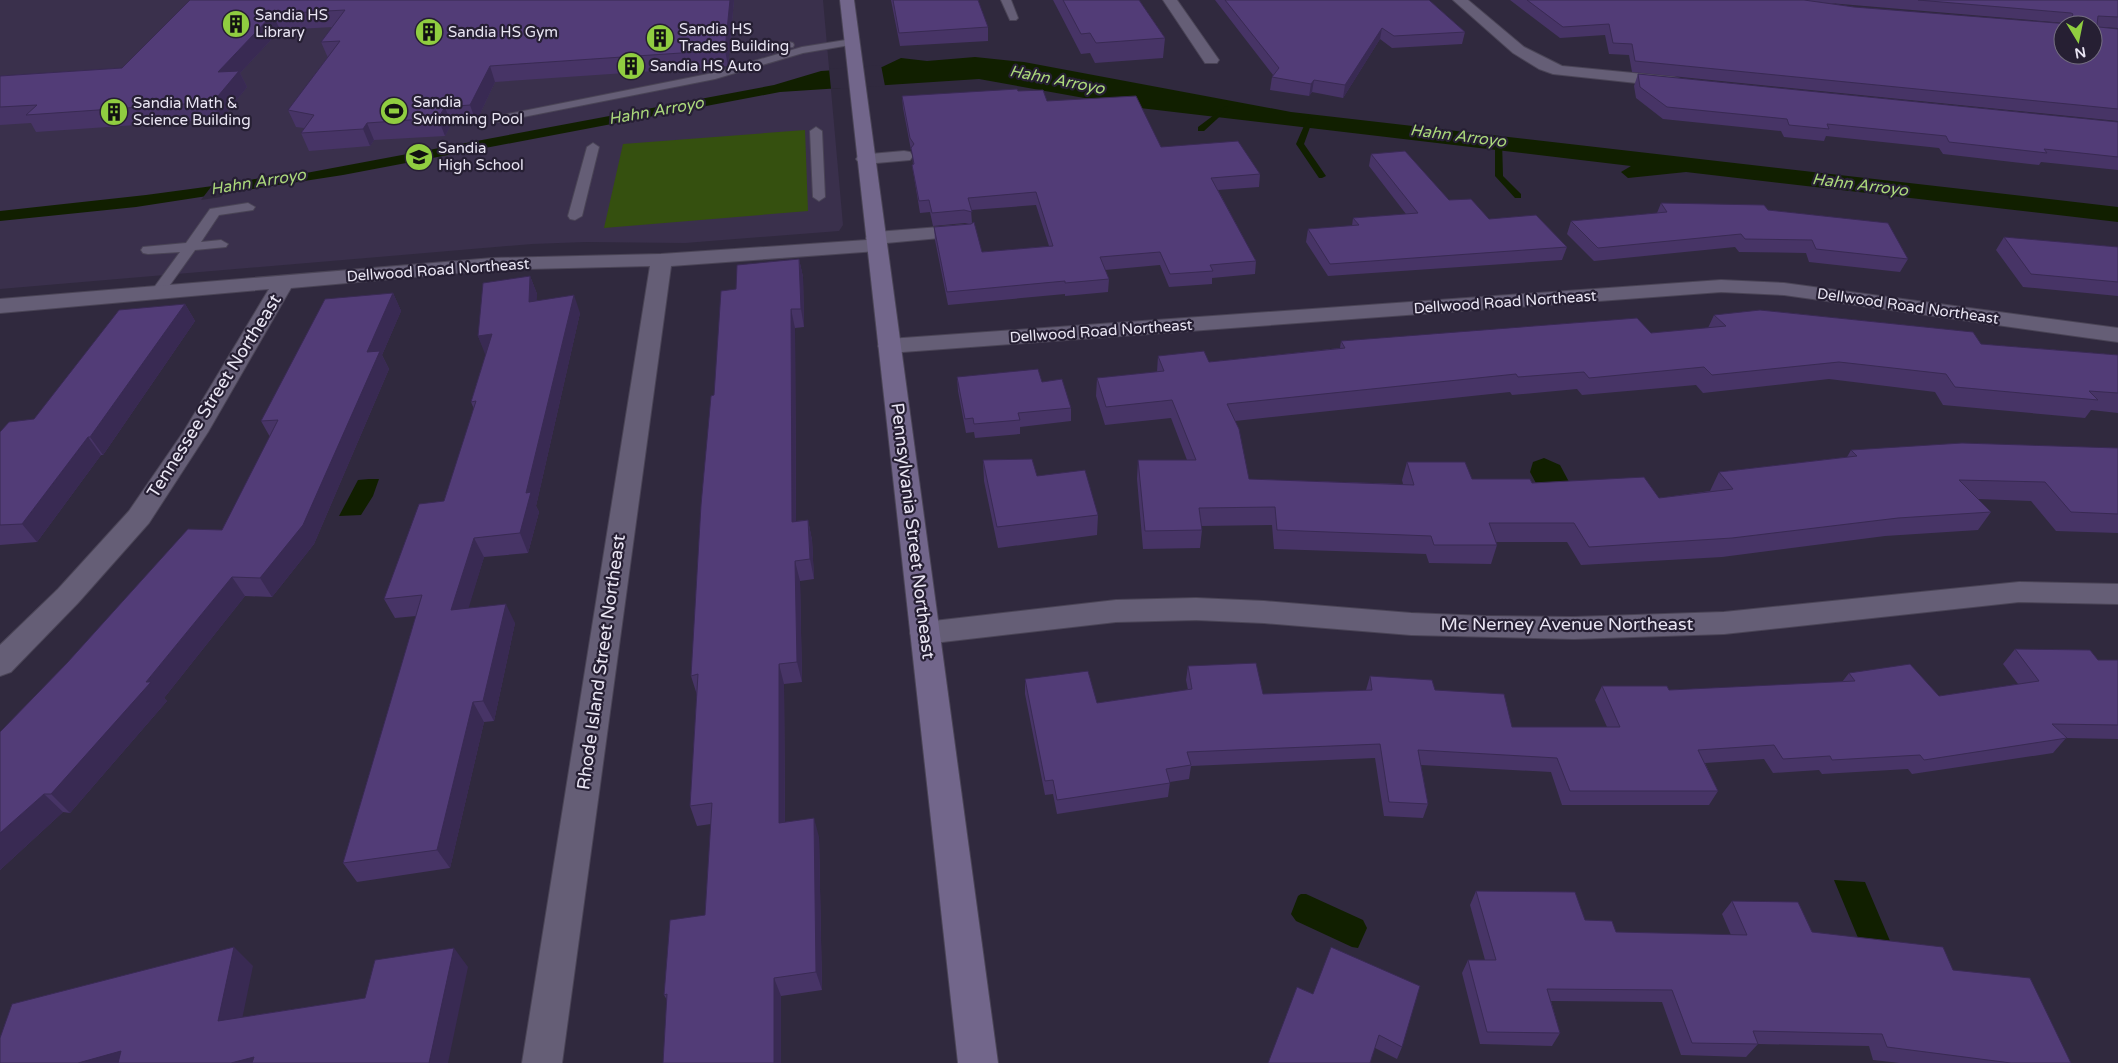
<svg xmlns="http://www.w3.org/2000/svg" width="2118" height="1063" font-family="'Varela Round',sans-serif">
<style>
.built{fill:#3a304c}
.green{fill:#35500f}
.water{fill:#111f00}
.pier{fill:#30293e}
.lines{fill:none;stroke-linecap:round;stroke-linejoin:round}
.stream{fill:#111f00;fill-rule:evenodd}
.lane-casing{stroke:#4a4456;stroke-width:2}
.street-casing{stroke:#4a4456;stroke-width:2}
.secondary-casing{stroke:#4a4456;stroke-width:2}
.lane{fill:#655e76;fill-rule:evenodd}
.street{fill:#655e76;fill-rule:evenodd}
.secondary{fill:#72668b;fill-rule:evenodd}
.wall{fill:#473466;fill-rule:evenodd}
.shaded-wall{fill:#392a53}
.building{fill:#523c77;stroke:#392a53;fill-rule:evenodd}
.labels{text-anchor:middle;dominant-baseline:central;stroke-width:4.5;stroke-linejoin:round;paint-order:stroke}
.far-poi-label{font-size:15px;fill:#e9e5f3;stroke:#261f33;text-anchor:start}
.far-street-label{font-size:15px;fill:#e9e5f3;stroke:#261f33}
.far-water-label{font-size:16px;font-style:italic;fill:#abd87b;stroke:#261f33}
.street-label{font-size:18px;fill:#e9e5f3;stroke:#261f33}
</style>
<rect width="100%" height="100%" fill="#30293e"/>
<path class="built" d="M0,0H823L843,225L839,231L685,243L585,242L532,244L0,289Z"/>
<path class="green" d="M805,130L808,211L604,228L623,144Z"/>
<path class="water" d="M975,57L1024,62L1291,112L2118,207V222L1686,172L1628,178L1621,172L1631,166L1140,108L979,79L780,92L343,175L136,207L0,221V211L146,195L235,183L265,177L290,176L774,85L821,71L882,67L901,58L927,61Z
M1544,458L1560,465L1576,495L1537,485L1530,472L1533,462Z
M369,479H379L373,496L361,515L339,516L358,480Z
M1834,880L1865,882L1893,948L1861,945Z
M1301,894H1306L1363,920L1367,928L1358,948L1352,947L1296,921L1291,914L1298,896Z"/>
<path class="pier" d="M881,65L885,86L831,89L829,69Z
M234,181L221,197L201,200L214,183Z"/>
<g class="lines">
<path class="stream" d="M1226,106L1228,107V109L1204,131H1198V127Z
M1310,117L1313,119L1304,144L1326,176L1322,178H1319L1296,144L1307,119Z
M1495,139L1502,141L1503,176L1521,194V198H1515L1495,176Z"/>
<defs>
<path id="lane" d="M1001,0H1011L1018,18L1016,20H1010Z
M852,39L856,40L857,42L856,44L803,53L715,79L498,122L492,119L498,116L713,73L802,47Z
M789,42L793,43L794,45L793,47L761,51L744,48L743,46L748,43L761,45Z
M816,127L822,131L825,197L819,201L813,197L810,131Z
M593,143L599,147L582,216L575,220L570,219L568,216L587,147Z
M248,203L255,207L253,210L219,215L201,242L221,240L228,244L226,247L195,250L162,296H152L150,293L180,252L148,254L143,253L141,250L143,247L186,243L210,209Z"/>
<path id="street" d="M1163,0H1177L1219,60L1217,63H1205Z
M1453,0H1468L1524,47L1562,66L1674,77L1680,79L1682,82L1680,85L1674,87L1553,74L1539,69L1513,53Z
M904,151L910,152L913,156L910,160L865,164L859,163L856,159L859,155Z
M965,225L972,227L975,231L972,235L886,243L887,245L884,249L877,251L671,266L562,1063H522L650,266L493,270L291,288L208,432L149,523L78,603L11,672L0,676V645L58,589L129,511L184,431L269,289L0,313V299L493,258L661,254L867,240L866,238L869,234L876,232Z
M1721,280L1784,283L2118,328V342L1784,295L1721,292L889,353L881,351L878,346L881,341L889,339Z
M2019,582L2118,584V604L2019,602L1724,634L1574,639L1411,635L1264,623L1196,620L1116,622L925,644L914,641L910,633L914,625L925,622L1116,600L1196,598L1264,601L1411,613L1486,616L1574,617L1724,612Z"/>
<path id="secondary" d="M840,0H854L998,1063H958Z"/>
</defs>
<use href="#lane" class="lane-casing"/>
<use href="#street" class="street-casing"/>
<use href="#secondary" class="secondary-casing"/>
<use href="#lane" class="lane"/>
<use href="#street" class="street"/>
<use href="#secondary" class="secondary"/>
</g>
<path class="wall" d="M190,0H734L728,66L495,82L476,122L451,124L445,136L374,140L370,146L309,151L301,133L304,128L296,127L288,110L328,58L321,42L333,27L280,30L240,73L247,87L221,119L36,132L31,123L0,125V76L122,68Z
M891,0H978L988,27V41L900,46Z
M1053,0H1139L1165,38L1163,58L1095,63L1090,53L1081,54Z
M1215,0H1429L1465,32L1462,44L1392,48L1380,39L1343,98L1312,92L1309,96L1270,90L1272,77L1273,75Z
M1510,0H2118V28L2099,27L2118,29V121L1632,72L1629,55L1609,54L1605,35L1560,38ZM1829,3L2065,23L2066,24L1854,7Z
M1638,74L2118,122V170L2041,162L2039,165L1943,154L1939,148L1826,136L1824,141L1784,137L1781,131L1663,119L1636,98L1634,86Z
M1018,91L1047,101L1161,147L1260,174L1259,187L1218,190L1256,261L1255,274L1212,278V284L1169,287L1160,265L1105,270L1109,279L1108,292L1065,296V294L948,305L935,240L934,227L969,224L965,223L933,226L930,212L920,213L912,165H913L912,152L911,150L903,108L902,96ZM1036,205L1049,246L982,252L972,223L971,210Z
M1371,154L1449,200L1489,219L1567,247L1562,260L1328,276L1306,242L1308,229L1352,226L1353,218L1406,214L1369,166Z
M1661,203L1768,210L1908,259L1900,272L1809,262L1806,253L1739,252L1735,247L1594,261L1567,234L1571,221L1657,213Z
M2004,237L2118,247V296L2023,287L1996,250Z
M799,259L803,277L804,327L795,328L796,521L808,520L812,540L814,579L800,581L802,682L784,684L785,822L819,837L822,990L781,996L667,1000L664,995L705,915L711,824L697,826L690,806L697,695L691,676L714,395L736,289Z
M530,276L537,294L536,300L580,313L536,506L539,512L528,553L484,557L468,608L515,623L494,721L484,722L450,868L357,882L343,863L416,616L395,618L384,599L444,501L474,409L471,402L486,354L478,336Z
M393,293L401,311L382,355L389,369L314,544L272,597L245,596L164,698L167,701L70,813L63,812L0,870V732L222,530L270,437L261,421Z
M185,304L195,321L103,455H101L37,542L0,545V432L34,419Z
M1714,315L1981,344L2118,355V413L2091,410L2085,418L1943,405L1935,392L1829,379L1703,393L1696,385L1582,395L1577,389L1512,395L1510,392L1235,421L1249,479L1403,484L1402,480L1407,462L1472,479L1532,483L1659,498L1710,491L1719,472L1847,457L1851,450L2118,448V533L2056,531L2031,501L1978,499L1991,512L1978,530L1885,536L1722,557L1581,565L1567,542H1496L1497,545L1491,564L1429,563L1426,554L1274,549L1272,525L1201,526L1202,530L1200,548L1143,549L1137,479L1138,460H1187L1171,418L1105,425L1096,396L1097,378L1157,372L1158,356L1209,362L1340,348L1341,341L1651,333L1708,328Z
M957,377L1042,382L1071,408V421L1020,427V434L975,438L974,432L966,433L958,391Z
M983,460L1098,515L1097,535L998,548L984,481Z
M2015,649L2098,660H2118V739L2066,738L2053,753L1912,774L1908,769L1822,774L1819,770L1773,773L1764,759L1705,763L1718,791L1709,805H1562L1551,772L1421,765L1428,804L1423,818L1384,816L1375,758L1191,766L1189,779L1170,782L1168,797L1057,814L1053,794L1045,795L1025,694V679L1097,703L1188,690L1186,680L1188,666L1263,694L1366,690L1370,676L1435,690L1512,727H1607L1595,700L1602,686L1669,690L1842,682L1849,673L1939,696L2018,684L2003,664Z
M1476,891L1585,920L1616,932L1731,935L1722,914L1732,901L1812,932L1953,970L2071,1063H1900L1873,1060L1869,1046L1758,1044L1746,1057L1681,1055L1662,1002L1551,1001L1560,1033L1552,1046L1480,1044L1462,973L1468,960H1485L1470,905Z
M1297,987L1402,1047L1397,1059L1375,1048Z"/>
<path class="shaded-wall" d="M730,0H734L728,66L725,50Z
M273,14L280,30L240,73L247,87L221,119L213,102L218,72Z
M1382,28L1380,39L1343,98L1345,85Z
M490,66L495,82L476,122L470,105Z
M1314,80L1312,92L1309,96L1311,84Z
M445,107L451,124L445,136L438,118Z
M367,123L374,140L370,146L363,129Z
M799,259L803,277L804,327L801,309Z
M530,276L537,294L536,320L529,302Z
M393,293L401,311L382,355L389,369L314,544L272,597L260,578L367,352Z
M574,295L580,313L536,506L539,512L528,553L520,533L526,493Z
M185,304L195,321L103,455L90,437Z
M791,309L795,328L796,542L792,522Z
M492,334L500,352L485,354L478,336Z
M88,437L101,455L37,542L22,524Z
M808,520L812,540L814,579L810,559Z
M474,538L484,557L462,630L451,610Z
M795,561L800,581L802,682L797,662Z
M232,577L245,596L164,698L167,701L70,813L51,794L146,682Z
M506,604L515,623L494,721L483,701Z
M779,664L784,684L785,842L779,823Z
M473,702L484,722L450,868L437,850Z
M44,794L63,812L0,870V833Z
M814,818L819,837L822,990L816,972Z
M234,947L253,966L238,1039L218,1021Z
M454,948L468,967L448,1063H429Z
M774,978L781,996V1063H774Z
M121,1051L136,1063H78Z
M254,1057L261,1063H231Z"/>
<path class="building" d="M190,0H730L725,50L490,66L470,105L445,107L438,118L367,123L363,129L301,133L314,115L288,110L340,41L321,42L345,10L273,14L218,72L239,71L213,102L26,115L37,105L0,107V76L122,68Z
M893,0H978L988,27L899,33Z
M1063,0H1139L1165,38L1096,43L1090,33L1081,34Z
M1225,0H1429L1465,32L1394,36L1382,28L1345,85L1314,80L1311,84L1272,77L1279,68Z
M1527,0H1804L1854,7L2069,24L2073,14L2071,13L1918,0H2118V17L2098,16L2097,25L2099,27L2118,29V109L1635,61L1632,44L1613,43L1609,24L1563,27ZM2063,25H2093V55H2063Z
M1638,74L2118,122V157L2044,149L2047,153L1949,142L1946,136L1827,124L1829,129L1789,125L1787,119L1667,107L1640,87Z
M1017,89L1018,91L1043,90L1047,101L1136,96L1161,147L1238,141L1260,174L1211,178L1256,261L1210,265L1213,271L1170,274L1160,252L1100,257L1109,279L1065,283V281L947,292L934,227L971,224L974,222L982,252L1053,246L1036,192L968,198L972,212L964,210L932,213L929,200L919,201L912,165L914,164L911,148L914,144L910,138L902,96Z
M1405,151L1449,200L1471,199L1489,219L1536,215L1567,247L1330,264L1308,229L1359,225L1353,218L1418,213L1371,154Z
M1661,203L1764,205L1768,210L1888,223L1908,259L1816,249L1812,240L1745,239L1741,234L1598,248L1571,221L1667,212Z
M2004,237L2118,247V282L2031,274Z
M799,259L801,309H791L792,522L808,520L810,559L795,561L797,662L779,664V823L814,818L816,972L774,978V1063H663L667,994L664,995L670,920L705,915L712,803L690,806L698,674L691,676L701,505L711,396L714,395L721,291L736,289L737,265Z
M530,276L529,302L574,295L526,493L531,492L520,533L474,538L451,610L506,604L483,701L473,702L437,850L343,863L422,595L384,599L419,504L444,501L476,401L471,402L492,334L478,336L483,283Z
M393,293L367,352L380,351L303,525L260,578L232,577L146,682H151L51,794H44L0,833V732L67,663L188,529L222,530L278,420L261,421L325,299Z
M185,304L90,437H88L22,524L0,525V432L9,422L34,419L119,310Z
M1760,310L1973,332L1981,344L2118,355V393L2089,391L2098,400L1955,387L1946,374L1839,362L1712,375L1704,367L1589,378L1584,372L1518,377L1516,374L1227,404L1239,429L1249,479L1414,485L1407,462H1465L1472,479H1530L1532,483L1644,477L1659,498L1733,489L1719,472L1857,456L1851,450L1962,443L2118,448V514L2071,512L2045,482L1959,480L1991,512L1898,518L1732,538L1589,547L1574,523H1489L1497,545H1434L1431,536L1277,530L1275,507L1199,508L1202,530L1145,531L1138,460H1196L1172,400L1106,407L1097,378L1164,371L1158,356L1204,351L1209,362L1345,348L1341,341L1637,318L1651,333L1726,326L1714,315Z
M1038,369L1042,382L1062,379L1071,408L1018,413L1020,420L974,424L973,418L965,419L957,377Z
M1032,459L1037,476L1085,470L1098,515L997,527L983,460Z
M2015,649L2090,650L2098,660H2118V725L2052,724L2067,738L1924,760L1920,755L1832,760L1830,756L1783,759L1774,745L1698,750L1718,791H1570L1557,758L1418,750L1428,804L1389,802L1380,744L1187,752L1191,765L1166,769L1170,783L1057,800L1053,780L1045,781L1025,679L1088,671L1097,703L1192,689L1188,666L1256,663L1263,694L1372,690L1370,676L1432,680L1435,690L1504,694L1512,727H1620L1602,686H1667L1669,690L1855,681L1849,673L1910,664L1939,696L2039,681Z
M1476,891L1575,892L1585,920L1612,921L1616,932L1747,935L1732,901L1798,902L1812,932L1943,947L1953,970L2030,978L2071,1063H2011L1887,1047L1882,1034L1753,1031L1758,1044L1692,1043L1672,990L1547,989L1560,1033L1487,1032L1468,960H1496Z
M234,947L218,1021L365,998L375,960L454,948L429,1063H252L254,1057L231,1063H118L121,1051L78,1063H0V1038L12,1004Z
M1331,947L1420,986L1402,1047L1379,1035L1370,1063H1268L1297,987L1313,994Z"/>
<defs>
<symbol id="building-disc" viewBox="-11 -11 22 22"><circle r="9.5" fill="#90cd40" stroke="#261f33"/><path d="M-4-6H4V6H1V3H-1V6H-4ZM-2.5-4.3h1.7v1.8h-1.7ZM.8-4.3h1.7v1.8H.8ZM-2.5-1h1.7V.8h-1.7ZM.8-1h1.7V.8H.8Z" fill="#111"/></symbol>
<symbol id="stadium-disc" viewBox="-11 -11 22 22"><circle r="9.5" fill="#90cd40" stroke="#261f33"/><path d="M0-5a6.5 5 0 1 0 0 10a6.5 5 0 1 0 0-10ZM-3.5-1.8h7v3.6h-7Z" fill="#111"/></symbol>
<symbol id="school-disc" viewBox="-11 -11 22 22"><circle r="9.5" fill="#90cd40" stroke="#261f33"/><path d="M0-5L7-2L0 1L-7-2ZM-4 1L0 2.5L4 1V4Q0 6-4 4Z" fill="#111"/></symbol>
</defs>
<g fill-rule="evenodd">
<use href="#building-disc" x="220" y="8" width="32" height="32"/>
<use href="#building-disc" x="413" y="16" width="32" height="32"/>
<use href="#building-disc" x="644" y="22" width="32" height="32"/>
<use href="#building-disc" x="615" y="50" width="32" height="32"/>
<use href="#stadium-disc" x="378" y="95" width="32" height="32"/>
<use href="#building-disc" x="98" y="96" width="32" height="32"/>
<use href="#school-disc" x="403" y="141" width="32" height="32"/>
</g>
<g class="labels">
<g class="far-poi-label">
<text x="255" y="15">Sandia HS<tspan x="255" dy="17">Library</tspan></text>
<text x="679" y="29">Sandia HS<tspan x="679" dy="17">Trades Building</tspan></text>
<text x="448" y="32">Sandia HS Gym</text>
<text x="650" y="66">Sandia HS Auto</text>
<text x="413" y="102">Sandia<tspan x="413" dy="17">Swimming Pool</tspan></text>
<text x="133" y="103">Sandia Math &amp;<tspan x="133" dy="17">Science Building</tspan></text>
<text x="438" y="148">Sandia<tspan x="438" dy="17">High School</tspan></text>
</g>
<g class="far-street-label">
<text transform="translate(438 270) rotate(-4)">Dellwood Road Northeast</text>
<text transform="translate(1505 302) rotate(-4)">Dellwood Road Northeast</text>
<text transform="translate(1908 306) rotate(8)">Dellwood Road Northeast</text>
<text transform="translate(1101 331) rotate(-4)">Dellwood Road Northeast</text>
</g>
<g class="far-water-label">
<text transform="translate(1057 80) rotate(11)">Hahn Arroyo</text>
<text transform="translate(656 111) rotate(-10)">Hahn Arroyo</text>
<text transform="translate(1458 136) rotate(7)">Hahn Arroyo</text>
<text transform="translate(258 182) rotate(-9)">Hahn Arroyo</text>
<text transform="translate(1860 185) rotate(7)">Hahn Arroyo</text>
</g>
<g class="street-label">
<text transform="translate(214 396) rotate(-58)">Tennessee Street Northeast</text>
<text transform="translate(913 531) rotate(83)">Pennsylvania Street Northeast</text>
<text x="1567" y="624">Mc Nerney Avenue Northeast</text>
<text transform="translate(601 662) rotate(-82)">Rhode Island Street Northeast</text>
</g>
</g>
<g transform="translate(2078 40) rotate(170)"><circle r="24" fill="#261f33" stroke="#746e80"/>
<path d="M0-4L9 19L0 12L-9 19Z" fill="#90cd40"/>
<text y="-8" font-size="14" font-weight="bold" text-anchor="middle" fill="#e9e5f3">N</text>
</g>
</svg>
